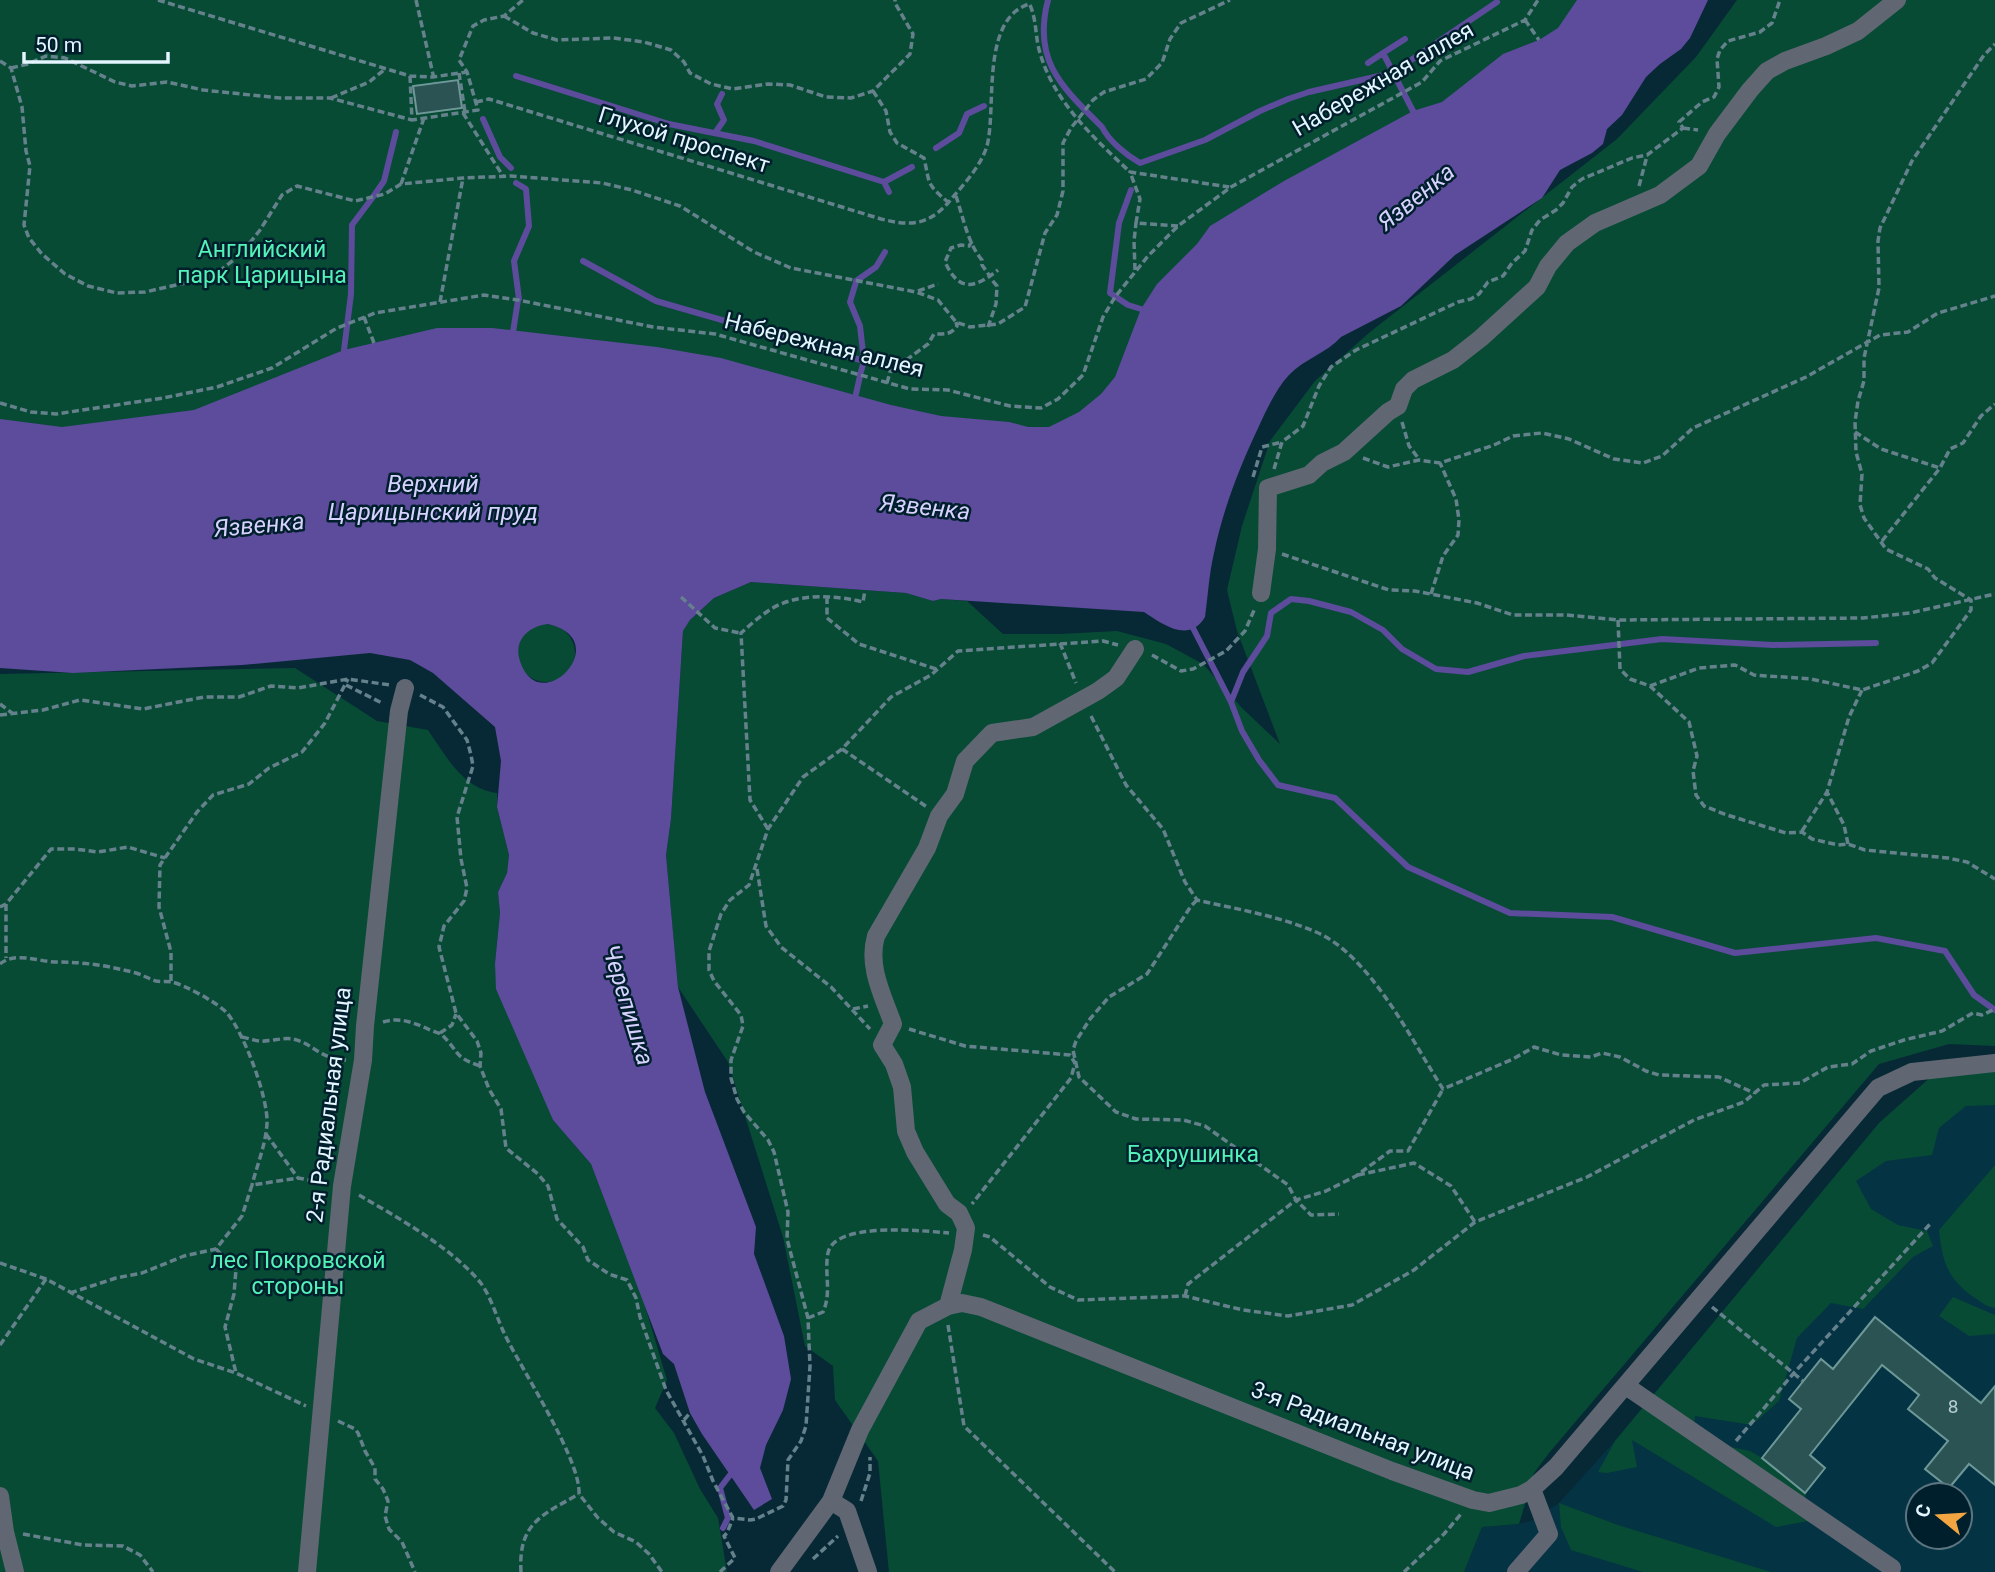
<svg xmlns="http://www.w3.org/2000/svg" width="1995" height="1572" font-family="Roboto,sans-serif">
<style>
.built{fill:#043343;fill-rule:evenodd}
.green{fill:#074b35}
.water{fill:#5d4b9c;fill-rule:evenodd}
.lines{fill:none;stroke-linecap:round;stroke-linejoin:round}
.stream{stroke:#5d4b9c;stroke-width:6}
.building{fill:#2b5354;stroke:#6e9898;stroke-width:2}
.path{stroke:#65818c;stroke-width:3.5;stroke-dasharray:7 3.5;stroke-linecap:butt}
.minor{stroke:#606773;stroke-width:18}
.labels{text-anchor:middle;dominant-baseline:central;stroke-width:5;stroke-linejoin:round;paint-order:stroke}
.number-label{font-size:19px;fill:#b5ccd4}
.street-label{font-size:23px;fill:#e3f5fe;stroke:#001f2c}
.park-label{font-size:23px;fill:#54f2b7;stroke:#001f2c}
.water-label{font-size:24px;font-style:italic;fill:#d6d1fe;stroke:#001f2c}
</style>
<rect width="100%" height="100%" fill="#072936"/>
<path class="built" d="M1995,1071V1572H1464L1482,1527L1519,1524L1531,1521L1559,1503L1615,1441L1879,1123ZM1918,1495H1960V1537H1918Z"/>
<path class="green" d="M0,0H1644L1159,457L0,545Z
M1737,0H1995V1046L1949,1044L1879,1064L1549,1453L1534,1473L1519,1524L1482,1527L1464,1572H889L878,1461L835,1400L833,1366L805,1346L783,1237L728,1062L678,987L666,855L671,819L683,631L690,620L714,598L751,582L906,593L933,601L941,599L967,601L1003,634H1060L1117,631L1166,644L1203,664L1242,708L1280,744L1237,631L1227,590L1242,526L1270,441L1315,381L1370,332L1617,139L1696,57Z
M517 653a29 29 0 1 1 58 0a29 29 0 1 1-58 0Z
M295,668L377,721L428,730C446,756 463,789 497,793V807L509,855L507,873L498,892L500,913L495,963L553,1120L591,1164L642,1296L667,1380L655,1408L674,1433L700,1489L718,1518L727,1572H0V674Z
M1995,1071V1105L1966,1106L1939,1128L1932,1155L1886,1161L1856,1181L1871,1209L1898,1225L1927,1231L1933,1246L1913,1257L1863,1309L1831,1303L1797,1338L1779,1401L1752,1425L1695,1416L1693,1439L1750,1451L1762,1458L1805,1493L1808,1521L1776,1527L1632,1440L1637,1467L1607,1473L1598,1472L1615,1441L1879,1123L1933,1075Z
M1995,1165V1308C1987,1307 1982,1303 1975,1298C1948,1280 1942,1262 1939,1230Z
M1953,1297L1995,1315V1334L1969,1336L1939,1316Z
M1559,1503L1618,1525L1771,1572H1643L1571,1550L1561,1527Z"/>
<path class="water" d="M1577,0H1708L1690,38L1681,49L1660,64L1646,77L1622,115L1607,129L1603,144L1592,153L1560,170L1542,198L1455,255L1401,306L1341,337C1327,353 1304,359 1289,375C1276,389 1267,409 1259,426C1240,466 1223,509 1214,553C1209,574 1208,596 1205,617C1189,644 1162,624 1144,612L941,599L933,601L906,593L751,582L714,598L690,620L683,631L671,819L666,855L678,987L705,1092L756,1227L754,1254L784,1336L791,1379L783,1410L766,1445L760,1468L772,1499L754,1510L702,1434L690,1413L674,1364L663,1354L591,1164L553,1120L496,989L495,963L500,913L498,892L507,873L509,855L497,807L501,761L495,727L433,673L410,660L370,653L242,665L73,673L0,668V419L62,427L194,410L344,350L437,328H492L657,347L721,358L891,405L941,416L1009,422L1028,427H1049L1079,412L1101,394L1115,377L1141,309L1157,284L1197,244L1210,226L1284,181L1413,111L1442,102L1503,54L1539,40L1558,28ZM548,624C617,640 539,721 520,661C513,640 529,626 548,624Z"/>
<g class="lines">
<path class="stream" d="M1048,0C1032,61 1062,87 1102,127C1109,141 1126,155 1140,163L1205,140L1260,111L1288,99L1309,92L1392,73L1497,2
M1405,39L1383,53L1413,111
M1368,63L1383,53
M516,76L669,124L754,141L884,182L889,192
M483,119L500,157L511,168
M715,133L724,120L717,104L722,94
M936,148L959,133L967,114L984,106
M884,182L912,167
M516,183L526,189L529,226L514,261L519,299
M1131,190L1119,223L1110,293L1128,305L1141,309
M373,197L384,181L396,132
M583,261L656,301L864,361
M856,281L876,267L885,252
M856,282L850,302L860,326L864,361L860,375
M513,332L518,300
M344,350L351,294L352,225L373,197
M856,394L860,376
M1188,623L1193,628L1231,702L1242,731L1259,760L1278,785L1335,798L1408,867L1510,913L1612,917L1735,953L1876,938L1945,951L1974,995L1995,1010
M1231,702L1243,672L1267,636L1271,613L1291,599L1309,601L1351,612L1383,630L1402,649L1436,669L1468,672L1524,656L1662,639L1773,645L1876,643
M723,1528L728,1518L720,1488L730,1475"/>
</g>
<path class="building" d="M458,80L462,108L417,114L413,86Z
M1875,1317L1981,1403L1995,1386V1485L1969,1464L1949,1488L1925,1469L1948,1441L1908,1409L1919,1395L1882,1365L1810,1455L1825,1468L1805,1493L1762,1458L1801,1409L1789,1399L1821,1359L1833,1369Z"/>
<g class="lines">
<path class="path" d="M158,0L410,76L433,77L467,72
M416,0L435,83
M1030,5C1037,21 1035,37 1040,53C1054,102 1094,138 1130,172
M504,16L533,33L557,40L613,38L644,42L671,50L684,62L690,73L711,84L733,89L768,84L790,85L826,97L851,98L873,91L910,54L913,34L895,3V0
M1525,20L1539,40
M0,61L11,68L22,107L26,151L30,166L24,225L29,238L42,254L65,274L88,286L117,293L145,292L212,277L240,255L260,230L282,195L297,186L355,201L385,194L401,184L463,178L511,176L602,183L632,190L680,206L754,252L791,268L916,292L938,300L956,322L970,327L998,324L1025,307L1045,233L1057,215L1063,191V143L1071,128L1093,100L1104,92L1146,79L1162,63L1170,39L1181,23L1230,0
M11,68L28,64L46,56L65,58L115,82L132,86L167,82L203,90L280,98H330L412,120
M459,73L465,112
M410,76L412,120L478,110L467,72L459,60L473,26L484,20L504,16L523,0
M873,91L886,111L890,132L897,143L924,158C930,184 926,184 948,202
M331,98L369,82L384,70
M476,102L489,99L881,219C910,226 927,226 948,203C962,186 980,168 987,146C997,107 980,20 1029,4
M463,113L503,176
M1683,128L1698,130
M401,184L424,118
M1639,186L1647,156
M956,196C963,217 968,244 982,260V265L989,275
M1178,226L1136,223L1140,199L1130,172L1229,187
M972,241L969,246L961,245L951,248L945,262C959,292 974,289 998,270
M1135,270L1134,241L1136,223
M918,291L938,284
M440,302L463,178
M364,317L374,343
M988,327L996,304L997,286L991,279
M887,383L890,372L928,344L934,334C944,334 951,335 957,326L956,322
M0,403L31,412L56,414L163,398L217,387L272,368L337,328L375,313L484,295L518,300L653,327L715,334L910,389L948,390L1010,406L1041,408L1058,399L1083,375L1103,317L1115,297L1148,256L1178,226L1231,187L1422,82L1440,61L1525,20L1538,0
M1402,422L1409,446L1419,459
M1855,432L1881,449L1940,468
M1363,458L1388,467L1419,460L1440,463L1494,445L1513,436L1542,433L1569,439L1614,459L1643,463L1662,456L1693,428L1806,377L1880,335L1908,332L1938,313L1995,296
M1274,469L1282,442L1303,426L1319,386L1331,367L1356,350L1458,302L1471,299L1479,294L1488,282L1503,276L1512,263L1525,251L1532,230L1540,220L1556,210L1563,203L1572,187L1582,179L1632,158L1647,155L1683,128L1679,122L1702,102L1714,97L1719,87L1717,59L1720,50L1728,41L1760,32L1772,23L1780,0
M1253,477L1262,447L1282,442
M1882,541L1940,468L1950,449L1963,443L1981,416L1995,404
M1282,554L1389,590L1415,591L1477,603L1513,615H1566L1618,620L1863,618L1910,613L1995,594
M1431,594L1443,556L1458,535L1459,520L1456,499L1440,463
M681,597L715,628L740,633
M827,597V618L859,644L936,669
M1618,620L1620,669L1630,679L1650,686L1689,722L1697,756L1693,771L1696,795L1704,806L1727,815L1786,833L1802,832L1812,839L1838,845L1848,844L1865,850L1948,858L1967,862L1995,879
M1060,643L1076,683
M1152,655L1181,671L1193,669L1226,651L1245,631L1255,608
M346,685L382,703
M1650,686L1699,668L1735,665L1754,675L1811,679L1862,690L1918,671L1932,663L1971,610V600L1935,578L1928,569L1886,549L1864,518L1860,505L1862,474L1856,452L1855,422L1858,401L1864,381V358L1879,288L1878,241L1880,228L1912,161L1984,55L1995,44
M420,695L443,707L467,740L471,755L473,766L457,817L461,859L467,888L464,901L444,926L439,947L456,1013L477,1041L481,1053L480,1066L489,1089L501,1109L506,1148L538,1174L548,1186L557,1219L583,1247L588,1260L609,1274L627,1280L636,1298L640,1317L666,1390L703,1456L713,1481L733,1518L750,1520L756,1519L783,1506L786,1500L788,1460L801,1441L806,1426L810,1366L808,1318L787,1239L788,1212L774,1152L768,1140L744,1112L737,1099L731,1078V1060L743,1026L741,1015L714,981L709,970V951L721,914L730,900L749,885L768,829L803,777L842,749L891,697L931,675L958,651L1103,641L1118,645
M0,704L12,713
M0,715L43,710L80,700L143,709L204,697H239L271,686L298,688L348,679L390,685
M1091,716L1126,785L1163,829L1185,882L1197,900C1236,909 1279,916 1316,932C1370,955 1412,1041 1443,1089L1513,1059L1534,1047L1561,1055L1591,1057L1602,1053L1620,1057L1646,1071L1659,1075L1719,1077L1754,1093
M842,749L927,807
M768,829L750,800L741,633C750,625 760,616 771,609C797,593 835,595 863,602L865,590
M1802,831L1827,792
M1848,844L1844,825L1827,792L1849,717L1862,690
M757,869L766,926L781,947L831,987L870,1029
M1197,900L1191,906L1147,974L1109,997L1090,1019L1076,1041L1073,1050L1079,1077L1116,1112L1136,1119L1183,1120L1205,1126L1288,1185L1296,1200L1311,1215L1339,1214
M6,904V958
M0,907L6,904L51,849H75L98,852L128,847L165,858
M0,964C15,951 39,962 57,962C85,962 109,966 136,973C143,975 149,979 156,981C161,982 167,981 172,982C185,985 218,1003 227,1013C244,1033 268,1097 267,1123C266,1144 257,1165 252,1185
M171,981V952L159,907L160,865L197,812L213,795L249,784L269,768L302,752L325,723L348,679
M853,1009L868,1006
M383,1022C400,1017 411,1022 426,1028C431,1031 438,1032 442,1035C459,1051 453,1057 480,1066
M909,1029L965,1046L1070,1055L1075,1063L1071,1078L972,1204
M440,1033L452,1025L456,1014
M242,1037C247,1038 253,1040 259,1041C270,1042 283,1037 293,1039C313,1043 319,1059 346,1060
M266,1134L298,1178
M1358,1175L1414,1163L1451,1186L1475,1222
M359,1195C400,1219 449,1246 480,1282C491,1296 497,1319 505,1335C522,1370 581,1460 579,1494L598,1518L614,1532L636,1542L649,1554L662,1572
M983,1235L990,1237L1050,1287L1078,1300L1185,1296L1243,1310L1288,1316L1352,1305L1414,1270L1475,1222L1587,1177L1694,1120L1744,1102L1764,1085L1800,1083L1828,1067L1852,1064L1871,1051L1904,1040L1942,1031L1973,1013L1982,1015L1995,1009
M216,1249L236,1269L234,1294L225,1327L236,1373
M0,1263L46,1279L194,1359L236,1373L306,1406
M70,1293L116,1278L142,1273L184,1256L216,1249L242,1216L252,1185L298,1178L326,1183
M1185,1296L1188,1284L1296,1200L1326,1191L1356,1176L1390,1151H1408L1443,1089
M1712,1307L1803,1381
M808,1318L823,1312C832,1292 824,1273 828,1253C834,1221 925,1231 949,1233
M948,1325L964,1426L1115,1572
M0,1345L46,1279
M684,1420L690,1413
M338,1421L355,1429L358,1433L365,1451L375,1468V1479L383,1489L388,1501L385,1516L389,1529L402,1542L415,1572
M1736,1441L1793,1374L1931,1223
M861,1501L870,1473V1457
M23,1534L83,1545L123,1546L140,1555L153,1572
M813,1559L838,1536
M521,1572C518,1523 542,1515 579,1494
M720,1572L735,1558L724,1536L727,1533L733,1518
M1404,1572L1444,1534L1461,1514"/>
<path class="minor" d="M1261,593L1267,549L1268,488L1309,475L1322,463L1344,452L1388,412L1398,406L1404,389L1413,380L1453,360L1481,338L1537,287L1548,266L1567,243L1595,223L1660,195L1699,166L1717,134L1750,90L1767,71L1785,61L1826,46L1858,31L1897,0
M948,1306L963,1250L966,1228L959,1213L947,1204L915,1152L906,1131L902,1087L894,1064L882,1045L893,1024C883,996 867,966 876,936L927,848L939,816L955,794L965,761L992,733L1033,727L1098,691L1116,678L1135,649
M1626,1386L1892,1568
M0,1496L5,1532L15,1572
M831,1501L847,1511L868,1572
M307,1572L342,1186L363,1060L365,1026L399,711L405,688
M779,1572L831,1501L860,1430L919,1321L948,1306L962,1303L981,1307L1392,1471L1473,1500L1489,1503L1521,1495L1532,1489L1556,1467L1878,1088L1912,1072L1995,1063
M1516,1572L1549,1534L1532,1489"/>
</g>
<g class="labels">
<g class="number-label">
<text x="1953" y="1406">8</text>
</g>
<g class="street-label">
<text transform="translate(1383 79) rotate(-30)">Набережная аллея</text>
<text transform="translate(684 140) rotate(17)">Глухой проспект</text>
<text transform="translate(824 345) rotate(14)">Набережная аллея</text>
<text transform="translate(329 1105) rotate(-83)">2-я Радиальная улица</text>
<text transform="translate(1363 1431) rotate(21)">3-я Радиальная улица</text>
</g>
<g class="park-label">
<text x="262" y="249">Английский<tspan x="262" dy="26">парк Царицына</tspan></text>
<text x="1193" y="1154">Бахрушинка</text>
<text x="298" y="1260">лес Покровской<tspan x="298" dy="26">стороны</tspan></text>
</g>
<g class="water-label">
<text transform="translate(1416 197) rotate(-39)">Язвенка</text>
<text x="433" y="484">Верхний<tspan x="433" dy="28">Царицынский пруд</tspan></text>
<text transform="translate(925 507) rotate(6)">Язвенка</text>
<text transform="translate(259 525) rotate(-5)">Язвенка</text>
<text transform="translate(628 1005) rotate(73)">Черепишка</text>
</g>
</g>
<g transform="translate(1939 1516) rotate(288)"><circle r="33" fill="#001f2c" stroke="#5b7580" stroke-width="2"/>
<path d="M0-5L12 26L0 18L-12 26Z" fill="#f2a541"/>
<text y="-10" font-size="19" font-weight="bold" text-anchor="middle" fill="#e3f5fe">С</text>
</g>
<path d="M24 52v10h144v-10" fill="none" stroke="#e3f5fe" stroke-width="3.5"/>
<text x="35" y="52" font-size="21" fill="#e3f5fe" stroke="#001f2c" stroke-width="5" paint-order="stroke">50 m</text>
</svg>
